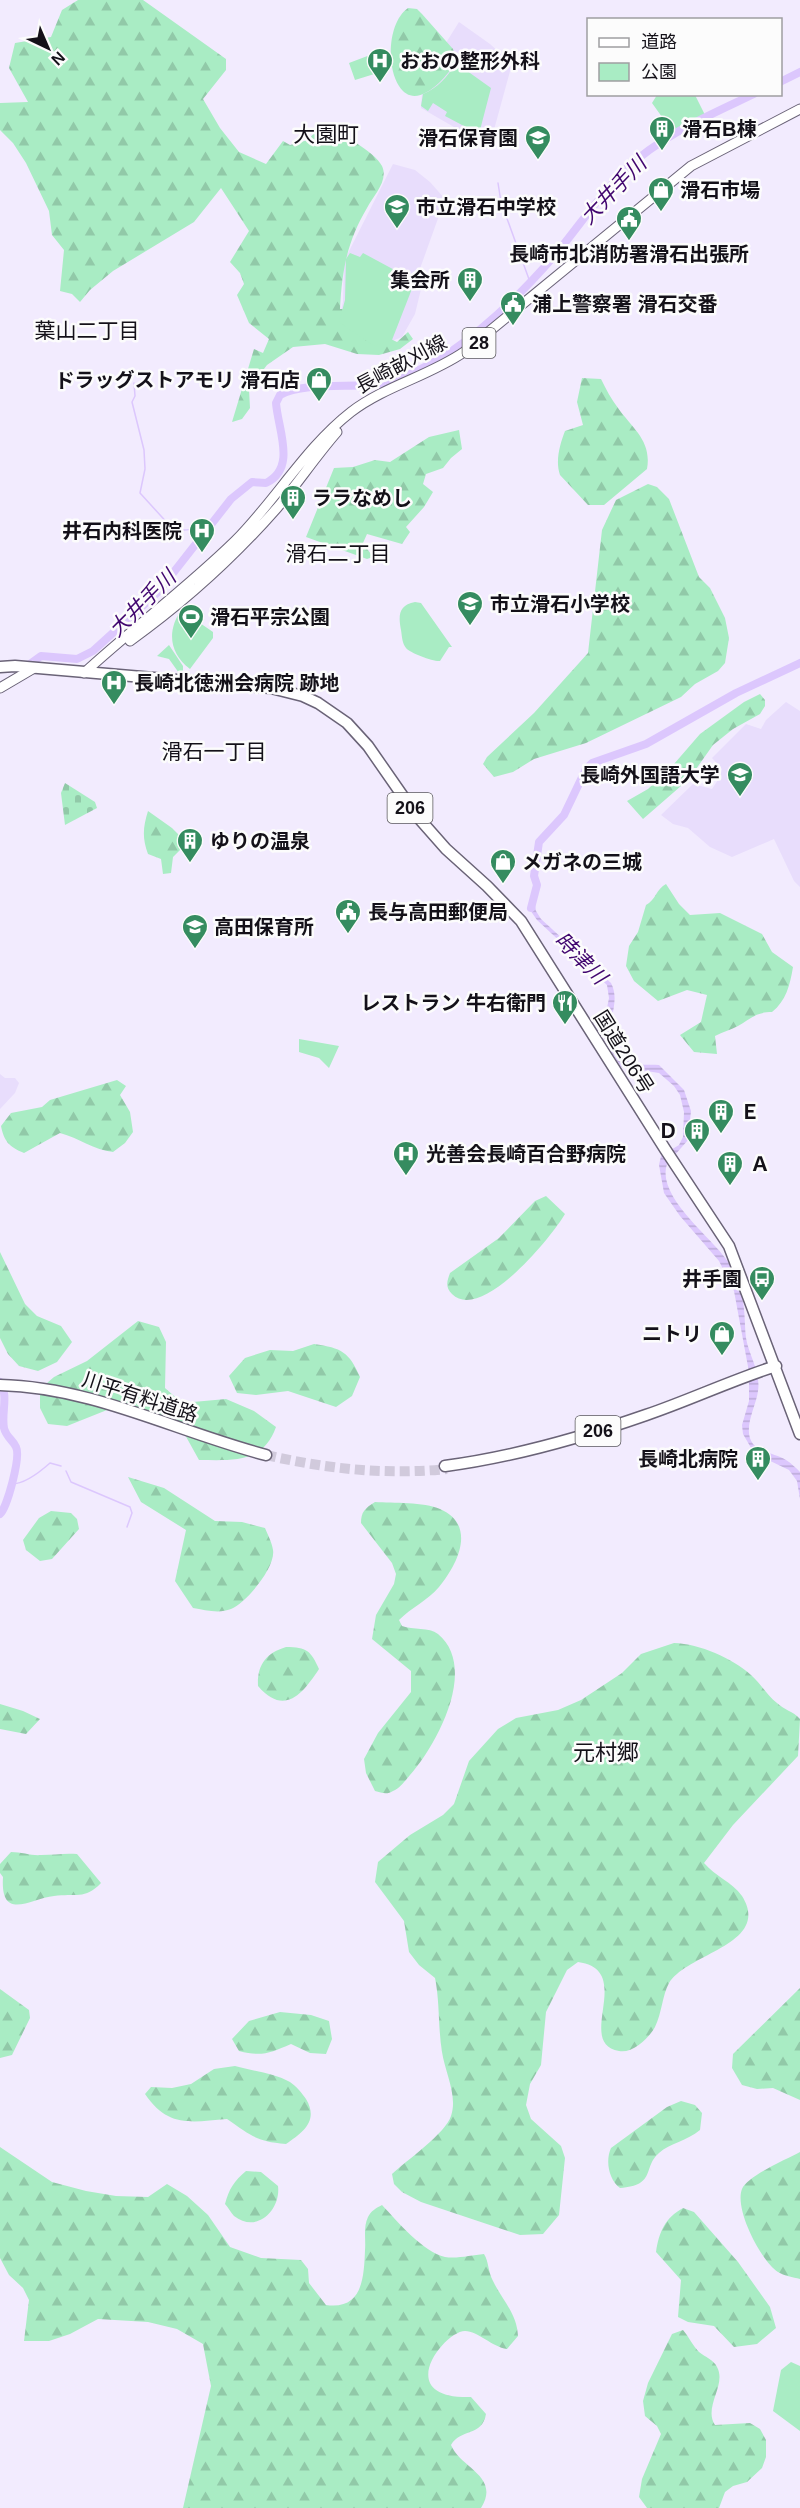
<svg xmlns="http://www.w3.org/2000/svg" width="800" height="2508" font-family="Arial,'Noto Sans JP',sans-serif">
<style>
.built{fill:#e8ddfc}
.forest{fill:url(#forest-firs)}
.cemetery{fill:url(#cemetery-stones)}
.park{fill:#a9ecc4}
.water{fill:url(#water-rules)}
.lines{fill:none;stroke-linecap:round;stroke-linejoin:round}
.stream{stroke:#dcc7fd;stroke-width:1.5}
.river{stroke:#dcc7fd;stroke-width:8}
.highway-tunnel{stroke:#d1cadc;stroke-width:10;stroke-dasharray:10 5;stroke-linecap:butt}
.major-casing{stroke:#6a6377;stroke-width:11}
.highway-casing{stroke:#6a6377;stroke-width:13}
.major{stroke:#fff;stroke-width:9}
.highway{stroke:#fff;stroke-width:10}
.labels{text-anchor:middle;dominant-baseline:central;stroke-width:5;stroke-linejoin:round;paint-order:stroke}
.shield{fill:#fcfcfc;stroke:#5a585d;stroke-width:1.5}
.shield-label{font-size:18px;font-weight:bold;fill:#141119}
.poi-label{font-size:20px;font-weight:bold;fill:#141119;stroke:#fcfcfc;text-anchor:start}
.street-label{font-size:20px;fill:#141119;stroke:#fcfcfc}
.water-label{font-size:21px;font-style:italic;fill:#41066f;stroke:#fcfcfc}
.neighbourhood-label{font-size:21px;fill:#141119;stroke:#fcfcfc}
.quarter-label{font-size:22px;fill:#141119;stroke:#fcfcfc}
</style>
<defs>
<pattern id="forest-firs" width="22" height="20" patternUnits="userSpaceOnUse" patternTransform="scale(1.5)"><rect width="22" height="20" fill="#a9ecc4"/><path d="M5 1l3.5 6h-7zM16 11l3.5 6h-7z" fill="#91c9a8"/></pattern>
<pattern id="cemetery-stones" width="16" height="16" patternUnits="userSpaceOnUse" patternTransform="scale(1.5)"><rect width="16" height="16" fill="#a9ecc4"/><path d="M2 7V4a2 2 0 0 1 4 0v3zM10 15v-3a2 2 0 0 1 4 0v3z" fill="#91c9a8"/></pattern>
<pattern id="water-rules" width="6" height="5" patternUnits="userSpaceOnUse" patternTransform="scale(1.5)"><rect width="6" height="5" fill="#dcc7fd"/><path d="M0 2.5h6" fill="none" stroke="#bcaad8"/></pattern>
</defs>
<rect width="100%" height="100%" fill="#f2ebfe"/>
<path class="built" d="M459,22L490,44L512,64L489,148L486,149L473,138L421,108L422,92L444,46Z
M393,164L415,170L430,182L445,199L417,277L422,285L415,314L402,337L375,348L338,324L343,302L344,261Z
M786,702L800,711V887L794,881L774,839L732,857L710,847L688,828L673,824L661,815L693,784L712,789L720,777L722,769L712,758L746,724L761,729L766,720Z
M0,1074L5,1078H15L19,1083L15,1093L0,1109Z"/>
<path class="forest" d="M78,0H143L226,59V70L203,99L220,128L239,152L266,164L283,141L290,145L308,140L323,123C337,132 375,151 382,166C389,181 373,196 367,208C347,242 342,270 340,309H352L374,331L397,342L408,332L413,339L400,349L379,355L357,354L325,344L293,347L267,365L249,389L250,408L242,419L232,422L254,349L263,353L269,339L249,323L237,295L244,284L240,273L230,262L249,231L221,188L194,222L113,271L90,290L80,302L72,294L60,291L64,250L52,235L49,211L26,163L13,143L0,130V103L28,102L9,68L15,43L51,37L62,10Z
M408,8L417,9L422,14L453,49L456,62C446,78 416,113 399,86C386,66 388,22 408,8Z
M582,378L601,379C606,389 611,399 618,408C633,429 652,441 647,469L604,505H588L560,475C555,461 560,444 565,431L583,425L577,402Z
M459,430L462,449L451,458L443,468L426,474L423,484L433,492L424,507L406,527L410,532L402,544L367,534L363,543L373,557L367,559L306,537L334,468L353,467L375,460L390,462L429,437Z
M648,484L657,487L669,499L699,577L710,588L725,618L729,638L725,663L718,671L695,684L681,697L586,743L534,759L513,772L494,777L483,764L487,757L534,713L588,653L602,530L616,500Z
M760,694L765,700V706L760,714L733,729L713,745L689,779L643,819L627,801L648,789L674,764L700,734L744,702Z
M148,811L172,828L187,843L173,857L171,873L163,874L161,859L148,854C142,838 143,827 148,811Z
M666,884L679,904L690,915L720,913L762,934L772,952L793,967C790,985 786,1001 772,1012C755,1012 751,1019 738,1026C730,1030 723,1032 715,1036L717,1054L694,1052L680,1035L701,1022L707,995L687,990L658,1001L634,981L626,966L629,946L638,932L646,905C655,901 657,888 666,884Z
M117,1080L126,1086L120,1095L130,1112L133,1132L125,1143L113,1152C94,1150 79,1138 60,1133L24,1153C9,1147 4,1141 1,1126L11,1113L42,1107L50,1100Z
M546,1196L565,1214C551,1238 481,1323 452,1294C445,1287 447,1281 450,1273L499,1238L535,1201Z
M0,1252L25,1304L37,1316L61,1326L72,1342L57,1362L38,1371L19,1366L8,1354L0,1338Z
M138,1321L159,1327L166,1342L165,1388L182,1403L226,1399L254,1411L276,1427C263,1464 232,1460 199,1460L184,1433L112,1408L67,1426L48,1424L40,1408V1389L54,1377L87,1361Z
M314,1344C342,1348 349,1352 360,1377L352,1396L336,1407L288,1391L256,1395L237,1393L229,1376L245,1358L270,1350L293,1351Z
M128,1477L164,1488L215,1521L242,1522L265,1528C268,1535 272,1543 273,1550C276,1567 246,1603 231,1609C219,1614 205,1610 193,1608L175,1581L186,1530L141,1502Z
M375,1502C393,1503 424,1502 440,1509C477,1525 458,1564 439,1587C428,1600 411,1608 399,1620L402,1626C413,1630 429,1627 438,1634C479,1668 436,1746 410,1775C405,1781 400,1788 393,1791C387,1795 382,1793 375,1791L366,1773L364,1759L378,1733L411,1692V1671L372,1639L376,1615L394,1584L396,1574L392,1563L361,1523C361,1512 365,1508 375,1502Z
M51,1511L71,1513L77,1519L79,1529L52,1559L40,1561L26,1550L23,1540L39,1518Z
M674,1643C700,1644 732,1658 751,1675C761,1684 767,1695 777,1703C784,1710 793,1711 800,1719L798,1756L733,1825L704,1863C715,1876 732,1882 742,1896C772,1944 687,1953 669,1983C662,1996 662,2013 655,2027C649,2038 632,2054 619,2051C574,2043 636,1970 578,1962L567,1970L546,2012L541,2065L530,2084L526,2105L531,2119L561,2146L565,2158L559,2215L543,2234L520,2235L421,2202L402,2192L394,2184L392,2174C406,2161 446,2133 451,2116C458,2096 445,2072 442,2052C438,2028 440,2003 435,1978L419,1965L409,1952L404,1921L375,1882L378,1862L410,1835L443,1815L454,1804L469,1761L498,1729L516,1718L558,1710L581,1700L622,1673L641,1654Z
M286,1647C307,1647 311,1651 319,1669C302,1695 284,1716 258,1686C257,1665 266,1653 286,1647Z
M0,1704L23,1711L40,1719L26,1734L0,1729Z
M11,1852C22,1852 32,1856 41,1855C54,1855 64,1853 77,1854L101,1883C85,1900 75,1893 54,1896C31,1898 0,1923 3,1877L0,1873V1864Z
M800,1988V2100L773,2088L757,2089L742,2085L732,2068L733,2054Z
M0,1989L29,2010L30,2018L12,2055L0,2058Z
M280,2012L311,2015L329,2021L332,2039L326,2054L310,2053L291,2044C270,2053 262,2057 239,2051L232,2039L249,2021Z
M235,2066C252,2071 274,2073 290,2082C296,2086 302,2093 306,2099C319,2121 303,2132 286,2144C255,2141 252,2136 227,2119C191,2122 168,2128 145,2094L151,2087L172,2088L191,2084L214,2069Z
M681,2101L695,2105L702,2113L700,2130C687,2141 670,2143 659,2153C642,2168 657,2185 620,2188C609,2180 605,2161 611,2148L667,2107Z
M0,2147L52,2182L86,2191L116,2196L148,2197L167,2184L187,2196L208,2215L230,2247L261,2258L301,2260L308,2269L309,2283L326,2305C362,2310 364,2279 365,2250C366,2240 363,2227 368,2217C371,2211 376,2208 382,2205C397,2221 423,2252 445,2257C457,2259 472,2255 484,2254C489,2262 488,2272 493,2281C502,2300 517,2313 518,2336L507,2349C492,2347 478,2331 465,2331C444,2331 391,2399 471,2397L486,2414C482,2437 461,2428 451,2445C460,2468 501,2476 481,2508H183L211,2386L203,2344L177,2329L148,2322L98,2319L70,2334L49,2341H24L29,2300L23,2288L9,2275L0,2258Z
M800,2152V2279C793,2277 784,2276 778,2272C761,2261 734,2209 742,2189C747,2176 787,2159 800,2152Z
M246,2171L261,2172L278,2186C281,2210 257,2234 234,2216C231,2213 228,2207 225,2204C229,2189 234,2181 246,2171Z
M683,2208L694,2212L738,2262L770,2307L776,2328L757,2344L734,2347L714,2326L688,2322L678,2317L681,2280L656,2252C659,2232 665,2218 683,2208Z
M683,2330C689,2337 693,2346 699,2352C705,2357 714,2360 717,2367C727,2385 703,2407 715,2425L750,2423L760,2429L766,2440V2457L762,2468L747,2482L733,2486L725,2492L719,2508H647L639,2497L642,2479L661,2434L657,2426L645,2416L643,2401L648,2383L672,2334Z"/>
<path class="cemetery" d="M65,783L95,802L97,808L65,825L61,793Z"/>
<path class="park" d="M378,52L384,71L355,80L349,63Z
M456,63L491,88L479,134L445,116L447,112L433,103L428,111L421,106L423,94C438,88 447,77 456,63Z
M657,95H695L705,115L672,131L652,103Z
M350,253L360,257L363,253L415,281L392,340L374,346L339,322L345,300L346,259Z
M415,602L421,603L452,647H449L440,661C434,662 410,653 406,648C402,643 402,636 401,630C398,615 399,605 415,602Z
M181,610L213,632V638L190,669C169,653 167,631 181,610Z
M169,645L183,666V673H179L169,659L157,656Z
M299,1039L339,1046L329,1068L319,1058L299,1052Z
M791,2362L800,2366V2431L773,2411L781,2370Z"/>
<path class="water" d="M532,898H534L536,911L541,919L611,983C622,1004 603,1023 616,1046C629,1068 637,1064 659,1065L684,1090L691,1111L688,1140L667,1164C656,1196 710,1236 726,1259C732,1266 736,1279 739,1288C746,1305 744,1321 746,1338C749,1356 761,1372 758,1391C756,1407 742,1429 753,1444C761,1453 777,1454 786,1460C791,1463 796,1468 800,1472V1499L797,1481L789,1470L754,1453L743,1434L742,1425L749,1401V1372L734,1291L719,1261L680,1216L664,1193L659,1165L661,1156L679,1145L683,1137L684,1112L680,1095L674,1086L659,1073L621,1067L606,1043L599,1023L605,1018L609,998L607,985L537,920L528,907Z"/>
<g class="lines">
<path class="stream" d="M498,183L501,202L530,282
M134,383L135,396L132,402L144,450L145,469L140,493L171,527C183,533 195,529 207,524L211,526
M66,1471L71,1482L130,1507L132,1513L127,1527
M12,1484C25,1484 41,1471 50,1463L61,1466"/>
<path class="river" d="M780,82L800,72
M23,669L41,656L77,659L93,651L159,591L231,499L252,482L266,483C297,468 278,430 276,403L280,395C303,382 352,388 379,384C399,382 432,364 449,353C488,326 525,290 556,254C579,226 599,196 625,170C662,135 708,116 754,94
M531,908L537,885L534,876L539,842L564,815L586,769L592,763L646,744L736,693L800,663
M0,1514C7,1508 21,1457 16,1447C13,1440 6,1437 4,1428C1,1413 9,1396 0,1382"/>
<path class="highway-tunnel" d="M266,1455C327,1469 385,1475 447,1469"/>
<defs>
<path id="major" d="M130,641C183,603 234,557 277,508C298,483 316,456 337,432
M84,673C133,628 187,588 235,541C276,500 306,447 351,412C385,386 429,376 464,352L691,166L800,109
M0,688L34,668"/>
<path id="highway" d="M0,667L15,666L271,688L303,696L318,703L347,723L368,746L416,815L446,849L487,886L521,921L665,1149L729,1246L800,1434
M0,1385C93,1387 177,1432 266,1455
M445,1466C514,1457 580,1438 646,1415C690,1400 732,1380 776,1366"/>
</defs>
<use href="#major" class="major-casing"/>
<use href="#highway" class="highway-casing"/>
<use href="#major" class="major"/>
<use href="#highway" class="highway"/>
</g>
<defs>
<symbol id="hospital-pin" viewBox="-11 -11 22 30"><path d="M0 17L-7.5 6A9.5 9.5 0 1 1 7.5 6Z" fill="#358c60" stroke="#fcfcfc"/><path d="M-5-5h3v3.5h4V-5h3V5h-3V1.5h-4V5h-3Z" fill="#fff"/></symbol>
<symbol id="building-pin" viewBox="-11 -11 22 30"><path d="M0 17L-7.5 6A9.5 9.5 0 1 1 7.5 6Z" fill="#358c60" stroke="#fcfcfc"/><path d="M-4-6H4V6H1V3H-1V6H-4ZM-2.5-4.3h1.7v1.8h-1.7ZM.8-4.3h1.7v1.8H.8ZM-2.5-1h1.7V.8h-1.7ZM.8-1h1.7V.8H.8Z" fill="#fff"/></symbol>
<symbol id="school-pin" viewBox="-11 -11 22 30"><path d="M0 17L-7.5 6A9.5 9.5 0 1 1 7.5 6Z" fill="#358c60" stroke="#fcfcfc"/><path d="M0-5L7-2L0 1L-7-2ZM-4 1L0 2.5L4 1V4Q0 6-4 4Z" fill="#fff"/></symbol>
<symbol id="shop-pin" viewBox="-11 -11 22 30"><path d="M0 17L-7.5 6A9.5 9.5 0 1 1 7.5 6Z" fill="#358c60" stroke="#fcfcfc"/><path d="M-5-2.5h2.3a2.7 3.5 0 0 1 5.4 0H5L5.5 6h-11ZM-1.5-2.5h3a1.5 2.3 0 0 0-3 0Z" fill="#fff"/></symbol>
<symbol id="civic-pin" viewBox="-11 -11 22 30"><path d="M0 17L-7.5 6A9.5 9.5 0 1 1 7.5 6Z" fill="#358c60" stroke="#fcfcfc"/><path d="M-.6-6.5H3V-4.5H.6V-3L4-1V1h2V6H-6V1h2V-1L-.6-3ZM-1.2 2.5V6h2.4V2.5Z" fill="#fff"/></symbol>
<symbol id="stadium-pin" viewBox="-11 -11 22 30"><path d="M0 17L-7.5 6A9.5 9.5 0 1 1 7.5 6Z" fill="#358c60" stroke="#fcfcfc"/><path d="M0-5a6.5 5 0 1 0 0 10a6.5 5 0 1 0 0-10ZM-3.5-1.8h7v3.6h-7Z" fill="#fff"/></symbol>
<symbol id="university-pin" viewBox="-11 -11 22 30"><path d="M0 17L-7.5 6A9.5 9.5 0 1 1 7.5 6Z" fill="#358c60" stroke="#fcfcfc"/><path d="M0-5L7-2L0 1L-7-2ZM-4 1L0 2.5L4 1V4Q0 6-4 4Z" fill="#fff"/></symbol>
<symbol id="restaurant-pin" viewBox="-11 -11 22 30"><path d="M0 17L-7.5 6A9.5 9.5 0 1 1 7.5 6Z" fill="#358c60" stroke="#fcfcfc"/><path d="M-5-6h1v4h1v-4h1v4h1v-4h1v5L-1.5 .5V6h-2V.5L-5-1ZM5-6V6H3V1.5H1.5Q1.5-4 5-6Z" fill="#fff"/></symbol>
<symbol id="bus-pin" viewBox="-11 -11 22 30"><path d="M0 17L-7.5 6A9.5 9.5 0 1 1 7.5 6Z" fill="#358c60" stroke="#fcfcfc"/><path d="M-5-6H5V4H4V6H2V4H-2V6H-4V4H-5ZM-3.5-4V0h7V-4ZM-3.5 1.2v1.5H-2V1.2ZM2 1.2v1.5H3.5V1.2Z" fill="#fff"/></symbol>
</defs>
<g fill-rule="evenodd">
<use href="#hospital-pin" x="365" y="46" width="30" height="40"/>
<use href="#building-pin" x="647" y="114" width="30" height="40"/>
<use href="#school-pin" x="523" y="123" width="30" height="40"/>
<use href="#shop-pin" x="646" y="175" width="30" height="40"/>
<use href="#school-pin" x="382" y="192" width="30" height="40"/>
<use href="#civic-pin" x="614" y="204" width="30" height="40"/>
<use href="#building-pin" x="455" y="265" width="30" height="40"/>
<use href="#civic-pin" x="498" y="289" width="30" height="40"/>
<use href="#shop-pin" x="304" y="365" width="30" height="40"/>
<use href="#building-pin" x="278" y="483" width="30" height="40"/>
<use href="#hospital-pin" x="187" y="516" width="30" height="40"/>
<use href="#school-pin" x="455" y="589" width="30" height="40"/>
<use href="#stadium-pin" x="176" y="602" width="30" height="40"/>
<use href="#hospital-pin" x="99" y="668" width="30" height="40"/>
<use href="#university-pin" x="725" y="760" width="30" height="40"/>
<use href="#building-pin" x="175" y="826" width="30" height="40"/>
<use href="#shop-pin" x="488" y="847" width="30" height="40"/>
<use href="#civic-pin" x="333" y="897" width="30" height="40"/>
<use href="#school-pin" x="180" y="912" width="30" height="40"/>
<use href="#restaurant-pin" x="550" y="988" width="30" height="40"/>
<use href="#building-pin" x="706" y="1097" width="30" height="40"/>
<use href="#building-pin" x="682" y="1116" width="30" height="40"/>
<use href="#hospital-pin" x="391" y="1139" width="30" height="40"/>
<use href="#building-pin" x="715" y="1149" width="30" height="40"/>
<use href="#bus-pin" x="747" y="1264" width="30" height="40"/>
<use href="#shop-pin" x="707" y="1319" width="30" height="40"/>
<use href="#building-pin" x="743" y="1444" width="30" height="40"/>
</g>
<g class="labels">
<g class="shield">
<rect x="462.5" y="328" width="33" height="30" rx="4.5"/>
<rect x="387.5" y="793" width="45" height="30" rx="4.5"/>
<rect x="575.5" y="1416" width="45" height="30" rx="4.5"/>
</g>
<g class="shield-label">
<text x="479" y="343">28</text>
<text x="410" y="808">206</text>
<text x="598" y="1431">206</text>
</g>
<g class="poi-label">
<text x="400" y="61">おおの整形外科</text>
<text x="682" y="129">滑石B棟</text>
<text x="518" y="138" text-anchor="end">滑石保育園</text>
<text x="680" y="190">滑石市場</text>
<text x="416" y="207">市立滑石中学校</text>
<text x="629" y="254" text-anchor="middle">長崎市北消防署滑石出張所</text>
<text x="450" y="280" text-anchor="end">集会所</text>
<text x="532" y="304">浦上警察署 滑石交番</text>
<text x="300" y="380" text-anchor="end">ドラッグストアモリ 滑石店</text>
<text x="312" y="498">ララなめし</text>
<text x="182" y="531" text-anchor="end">井石内科医院</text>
<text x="490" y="604">市立滑石小学校</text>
<text x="210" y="617">滑石平宗公園</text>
<text x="134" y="683">長崎北徳洲会病院 跡地</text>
<text x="720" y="775" text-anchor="end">長崎外国語大学</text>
<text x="210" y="841">ゆりの温泉</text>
<text x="522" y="862">メガネの三城</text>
<text x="368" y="912">長与高田郵便局</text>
<text x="214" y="927">高田保育所</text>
<text x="546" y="1003" text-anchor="end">レストラン 牛右衛門</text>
<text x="740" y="1112">Ｅ</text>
<text x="678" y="1131" text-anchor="end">Ｄ</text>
<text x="426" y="1154">光善会長崎百合野病院</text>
<text x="750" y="1164">Ａ</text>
<text x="742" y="1279" text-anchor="end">井手園</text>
<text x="702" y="1334" text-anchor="end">ニトリ</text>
<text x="738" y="1459" text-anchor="end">長崎北病院</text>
</g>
<g class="street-label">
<text transform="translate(401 364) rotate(-28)">長崎畝刈線</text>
<text transform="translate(624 1052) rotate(58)">国道206号</text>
<text transform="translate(140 1397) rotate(18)">川平有料道路</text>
</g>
<g class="water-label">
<text transform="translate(613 190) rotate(-46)">大井手川</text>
<text transform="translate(142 603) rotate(-45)">大井手川</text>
<text transform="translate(581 958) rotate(45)">時津川</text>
</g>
<g class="neighbourhood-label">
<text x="87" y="330">葉山二丁目</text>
<text x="338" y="553">滑石二丁目</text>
<text x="214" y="751">滑石一丁目</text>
</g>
<g class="quarter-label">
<text x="326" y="134">大園町</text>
<text x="606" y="1752">元村郷</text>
</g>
</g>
<rect x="587" y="18" width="195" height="78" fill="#fcfcfc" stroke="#9f9ea1" stroke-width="1.5"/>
<rect x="599" y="38" width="30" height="9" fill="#ffffff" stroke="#9f9ea1" stroke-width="1.5"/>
<text x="641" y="48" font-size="18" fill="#141119">道路</text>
<rect x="599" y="63" width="30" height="18" fill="#a9ecc4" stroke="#9f9ea1" stroke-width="1.5"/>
<text x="641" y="78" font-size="18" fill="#141119">公園</text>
<g transform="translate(48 48) rotate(136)" stroke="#fcfcfc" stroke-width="4.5" paint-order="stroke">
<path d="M0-4.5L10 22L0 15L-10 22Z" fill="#141119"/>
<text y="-9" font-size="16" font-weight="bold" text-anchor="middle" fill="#141119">N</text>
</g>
</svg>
